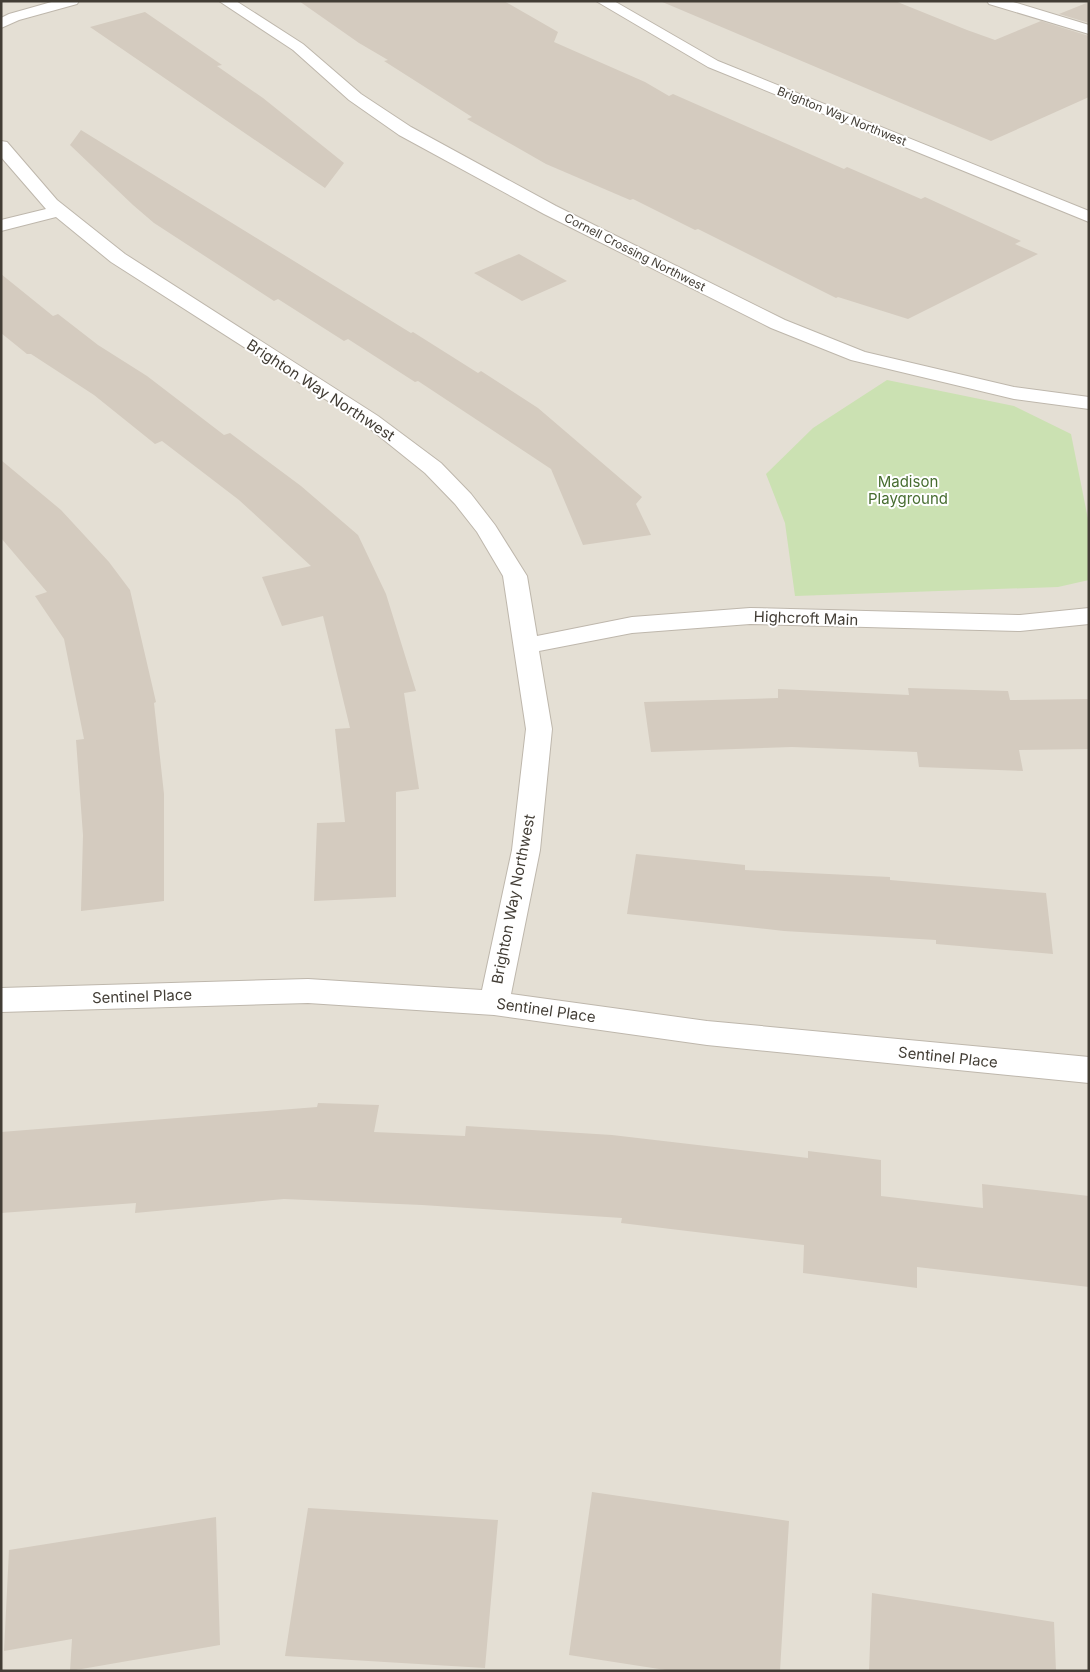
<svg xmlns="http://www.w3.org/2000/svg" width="1090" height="1672" font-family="Inter,sans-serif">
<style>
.residential{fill:#e4dfd4}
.green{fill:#cbe1b2}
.building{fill:#d4cbbf}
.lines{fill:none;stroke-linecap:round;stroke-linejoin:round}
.minor-casing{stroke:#beb7ac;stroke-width:2}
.minor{fill:#fff;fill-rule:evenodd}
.labels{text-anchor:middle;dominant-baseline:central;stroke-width:4;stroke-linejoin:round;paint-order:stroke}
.far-street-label{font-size:12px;fill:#423d35;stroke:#fff}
.street-label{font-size:15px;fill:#423d35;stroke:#fff}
.park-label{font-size:15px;fill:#476d30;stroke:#fff}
</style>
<rect width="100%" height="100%" fill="#f0ede5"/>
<path class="residential" d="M1,1H1089V1671H1Z"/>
<path class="green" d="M887,380L1014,406L1071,434L1089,524V580L1058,587L795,596L785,523L766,474L813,428Z"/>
<path class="building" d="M299,1H504L558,32L554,42L645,82L669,96L673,94L844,169L847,167L921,199L925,197L1021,241L1015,244L1038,254L908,319L838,297L836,298L698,229L695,230L633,199L630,200L546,164L467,119L472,117L384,61L388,60L359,43Z
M660,1H895L967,30L995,40L1041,21L1089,36V97L991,141Z
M1089,2V23L1059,14Z
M145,12L222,65L217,66L263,98L344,163L325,188L90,27Z
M81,130L411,333L413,332L478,373L481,371L538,408L642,497L636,504L651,535L583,545L551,469L418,381L415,382L348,339L344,341L278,299L274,301L154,223L133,205L70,145Z
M519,254L567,281L522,301L474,273Z
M1,274L53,316L58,314L98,345L147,376L224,435L230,433L301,486L358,535L386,594L416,691L404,693L419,789L396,792V897L314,901L317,823L345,822L335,729L350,728L323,616L282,626L262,577L311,566L239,500L162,441L155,444L94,395L31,354H27L1,333Z
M1,460L61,510L109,562L130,590L156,702L154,703L164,794V901L81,911L83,835L76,740L84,739L64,639L35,596L47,592L1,538Z
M908,688L1008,691L1010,700L1089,699V749L1019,750L1023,771L919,767L917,752L792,747L651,752L644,702L778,698V689L909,695Z
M636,854L745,865V870L890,877V880L1046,893L1053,954L936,944V940L784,931L627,914Z
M318,1103L379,1105L374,1132L465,1136L466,1126L612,1135L808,1158V1151L881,1160V1196L983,1208L982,1184L1089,1196V1287L917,1267V1288L803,1273L804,1245L621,1223L622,1218L422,1205L284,1199L135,1213L136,1203L1,1213V1132L317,1107Z
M592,1492L789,1521L780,1671H672L569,1655Z
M308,1508L498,1520L485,1668L285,1656Z
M216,1517L220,1645L70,1671L72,1639L4,1651L9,1550Z
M872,1593L1054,1622L1056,1671H869Z"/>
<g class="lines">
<defs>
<path id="minor" d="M55,1H79L77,4L19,20L1,28V18L9,14Z
M219,1H236L303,44L361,94L411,127L556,206L785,320L865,352L1014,387L1089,397V409L1014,399L851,360L771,328L544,214L399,135L349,100L293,50Z
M596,1H614L718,61L1089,211V222L708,67Z
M987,1H1010L1089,25V34L989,4Z
M1,141L7,142L57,200L125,254L378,416L441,463L471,494L495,525L527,576L537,636L632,617L750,608L1020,615L1089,608V624L1020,631L750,624L632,633L539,651L552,729L540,850L511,994L707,1021L1089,1057V1083L707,1045L494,1015L308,1003L1,1012V988L308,979L482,990L512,850L526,729L503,576L477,532L455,504L425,473L364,424L111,262L56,217L1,231V220L46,209L1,157Z"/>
</defs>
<use href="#minor" class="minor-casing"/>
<use href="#minor" class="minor"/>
</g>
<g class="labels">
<g class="far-street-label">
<text transform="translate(842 116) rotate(22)">Brighton Way Northwest</text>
<text transform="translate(635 252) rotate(27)">Cornell Crossing Northwest</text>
</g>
<g class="street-label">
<text transform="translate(321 390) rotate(33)">Brighton Way Northwest</text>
<text transform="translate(806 618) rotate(2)">Highcroft Main</text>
<text transform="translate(513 899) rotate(-79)">Brighton Way Northwest</text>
<text transform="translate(142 996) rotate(-2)">Sentinel Place</text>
<text transform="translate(546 1010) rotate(8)">Sentinel Place</text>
<text transform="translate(948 1057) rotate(6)">Sentinel Place</text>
</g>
<g class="park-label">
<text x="908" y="481">Madison<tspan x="908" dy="17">Playground</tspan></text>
</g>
</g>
<rect width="1090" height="1672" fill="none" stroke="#423d35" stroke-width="5"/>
</svg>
